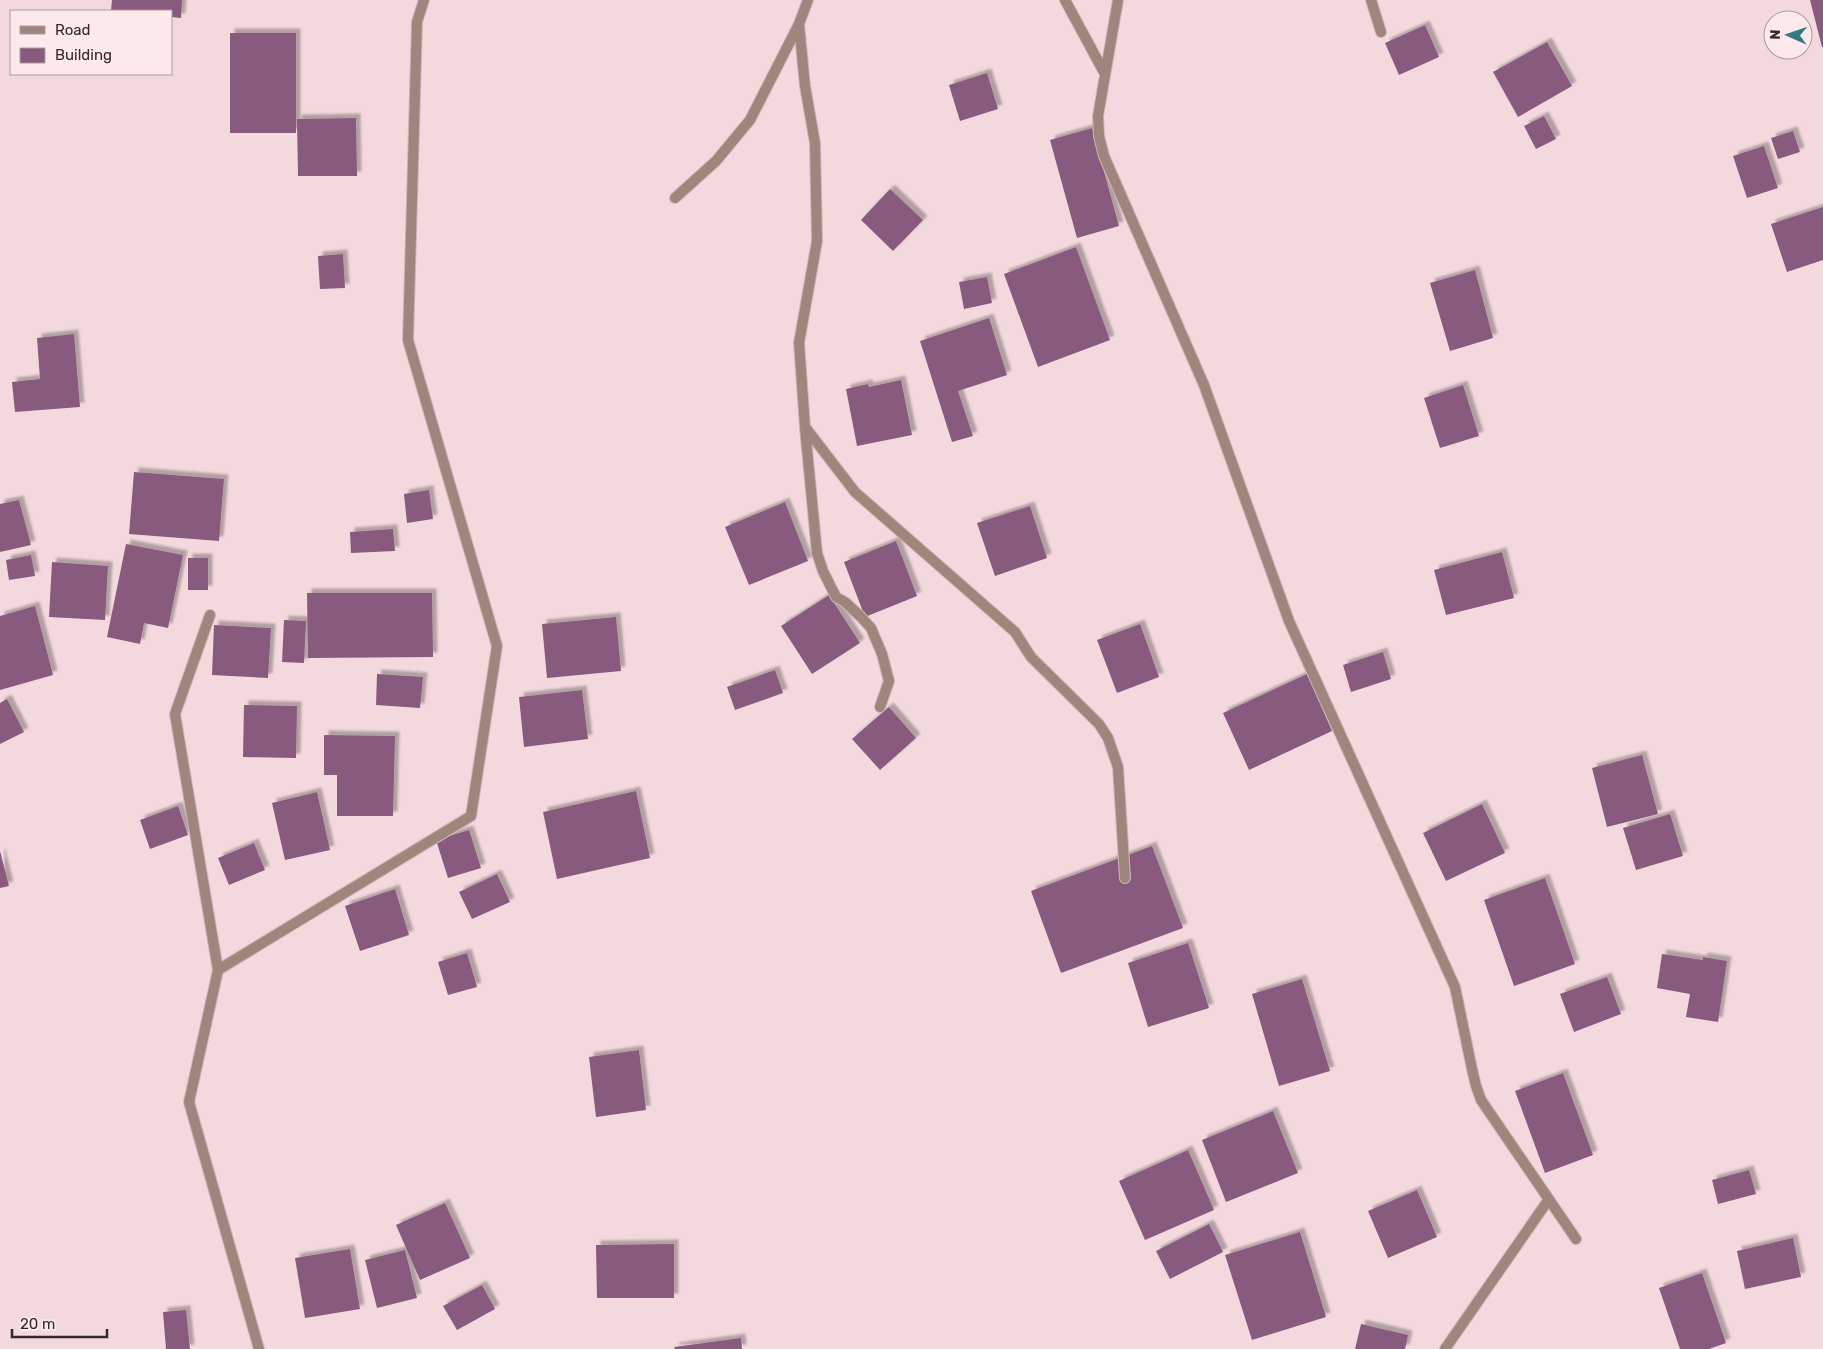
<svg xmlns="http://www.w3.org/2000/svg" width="1823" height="1349" font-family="Rubik,sans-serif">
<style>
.building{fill:#875a7e;filter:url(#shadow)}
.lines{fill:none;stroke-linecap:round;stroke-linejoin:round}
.service-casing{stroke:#ccb6b9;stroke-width:12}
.minor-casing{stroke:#ccb6b9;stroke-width:12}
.service{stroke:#a0857d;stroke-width:10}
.minor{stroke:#a0857d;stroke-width:10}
</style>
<defs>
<filter id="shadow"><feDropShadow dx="4.5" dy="-4.5" stdDeviation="1" flood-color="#0004"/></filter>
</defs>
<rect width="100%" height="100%" fill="#f3d9dd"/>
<path class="building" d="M112,0H182L181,18L171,17V11H111Z
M1810,0H1823V47H1822Z
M1425,25L1439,57L1399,75L1385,43Z
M230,33H296V133H230Z
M1547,42L1572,86L1518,117L1493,72Z
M987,73L998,109L960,121L949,85Z
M1544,116L1556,139L1536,149L1524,126Z
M356,118L357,176H298L297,119Z
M1092,128L1119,226L1077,238L1050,140Z
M1793,131L1800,152L1778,159L1771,138Z
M1764,146L1778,188L1747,198L1733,156Z
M890,189L923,220L893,251L861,220Z
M1823,207V260L1787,272L1771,224Z
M1076,247L1110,340L1038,367L1004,274Z
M343,254L345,288L320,289L318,256Z
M1475,270L1493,338L1450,351L1430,283Z
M987,277L992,303L964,309L959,282Z
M989,318L1007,375L958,391L973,436L952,442L920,341Z
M74,334L80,407L15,412L12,382L40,379L37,338Z
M901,380L912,435L857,446L846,389L868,384L869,387Z
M1463,385L1479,436L1440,448L1424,398Z
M134,472L224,479L219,541L129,534Z
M429,490L433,519L407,523L404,494Z
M19,500L31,545L0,552V504Z
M785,502L808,561L749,585L725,527Z
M1030,506L1047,558L995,576L977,523Z
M393,529L395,551L351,553L350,532Z
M896,541L917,596L865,617L844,562Z
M126,544L183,555L168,628L144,623L140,644L107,637Z
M1502,552L1514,598L1446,615L1434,570Z
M31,555L35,576L9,580L6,560Z
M188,558H208V590H188Z
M52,562L108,566L105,620L49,617Z
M307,593H432L433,657L308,658Z
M829,595L860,643L812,674L781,626Z
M35,606L53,675L0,690V616Z
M616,617L621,671L547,678L542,624Z
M284,620L306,621L304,663L282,662Z
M1140,624L1159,677L1117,693L1097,640Z
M214,625L271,628L268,678L212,675Z
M1383,652L1391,679L1351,692L1343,665Z
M775,670L783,693L735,710L727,687Z
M377,674L423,677L420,708L376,705Z
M1307,674L1332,731L1249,770L1223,713Z
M582,690L588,739L524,747L519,697Z
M7,699L24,732L0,744V703Z
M244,705L297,706L296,758L243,757Z
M889,707L916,738L880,770L852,739Z
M324,735L395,736L393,816H337V775H324Z
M1642,755L1658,814L1607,827L1592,768Z
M636,791L650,858L557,879L543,812Z
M317,792L330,850L285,860L272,803Z
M1482,804L1505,853L1446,881L1423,833Z
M178,806L188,835L150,849L140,820Z
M1670,814L1683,856L1636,870L1623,828Z
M469,830L481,868L448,878L436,840Z
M254,843L265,870L229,885L218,858Z
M1152,846L1183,928L1061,973L1031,891Z
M0,851L9,886L0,888Z
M497,874L510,902L472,919L459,892Z
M1545,878L1575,964L1514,986L1484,900Z
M395,889L409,935L360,951L345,906Z
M1188,943L1209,1008L1148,1027L1128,963Z
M467,953L477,987L448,995L438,962Z
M1662,954L1703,960V957L1727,961L1718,1022L1686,1017L1690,994L1657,988Z
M1607,977L1621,1014L1574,1032L1560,994Z
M1302,979L1330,1071L1279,1086L1252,994Z
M639,1050L646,1110L596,1117L589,1057Z
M1563,1073L1593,1155L1545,1173L1515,1091Z
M1273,1111L1298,1173L1226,1202L1202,1140Z
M1188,1150L1214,1210L1145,1240L1119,1181Z
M1749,1170L1756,1194L1718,1204L1712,1180Z
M1417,1190L1437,1237L1388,1258L1368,1211Z
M445,1203L470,1258L420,1280L396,1225Z
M1209,1224L1223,1252L1170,1279L1156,1251Z
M1300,1232L1326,1317L1252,1340L1225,1255Z
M1793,1238L1801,1277L1745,1289L1737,1251Z
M674,1244V1298H597L596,1245Z
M350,1249L360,1309L305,1318L295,1258Z
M405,1250L417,1298L377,1308L365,1260Z
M1702,1273L1726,1343L1709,1349H1680L1659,1288Z
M482,1285L495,1309L457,1330L443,1306Z
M186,1310L190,1349H166L163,1312Z
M1361,1324L1408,1335L1405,1349H1355Z
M741,1338L742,1349H675L674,1347Z"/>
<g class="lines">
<defs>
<path id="service" d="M1371,0L1381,32"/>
<path id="minor" d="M1065,0L1105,74
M1118,0L1098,116L1099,136L1104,156L1204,385L1289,621L1455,987L1472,1069L1476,1086L1481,1100L1576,1239
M799,24L805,86L815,143L817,241L799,343L805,427L855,492L1015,632L1031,657L1099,724L1108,738L1118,767L1125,878
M675,198L716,161L750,120L799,24L808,0
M805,428L817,553L823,571L836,597L845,602L861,617L871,628L882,654L889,681L880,707
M210,615L175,714L218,970
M259,1349L189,1102L218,970L471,816L497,646L408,340L417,22L424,0
M1445,1349L1549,1199"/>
</defs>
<use href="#service" class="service-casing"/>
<use href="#minor" class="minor-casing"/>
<use href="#service" class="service"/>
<use href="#minor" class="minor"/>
</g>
<rect x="10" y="10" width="162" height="65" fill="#fde8eb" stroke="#ac9c9e"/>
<rect x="20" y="26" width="25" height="8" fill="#a0857d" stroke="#ac9c9e"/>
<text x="55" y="35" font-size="15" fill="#32292a">Road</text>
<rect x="20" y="48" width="25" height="15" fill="#875a7e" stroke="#ac9c9e"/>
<text x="55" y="60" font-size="15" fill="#32292a">Building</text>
<g transform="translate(1788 35) rotate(272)"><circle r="24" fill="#fde8eb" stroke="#ac9c9e"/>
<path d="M0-4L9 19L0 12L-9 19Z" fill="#337a84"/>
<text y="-8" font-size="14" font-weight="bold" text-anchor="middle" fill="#32292a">N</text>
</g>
<path d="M12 1329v8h95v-8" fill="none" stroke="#32292a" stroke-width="2.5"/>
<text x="20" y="1329" font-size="15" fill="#32292a" stroke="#fde8eb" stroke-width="4" paint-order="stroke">20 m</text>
</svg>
